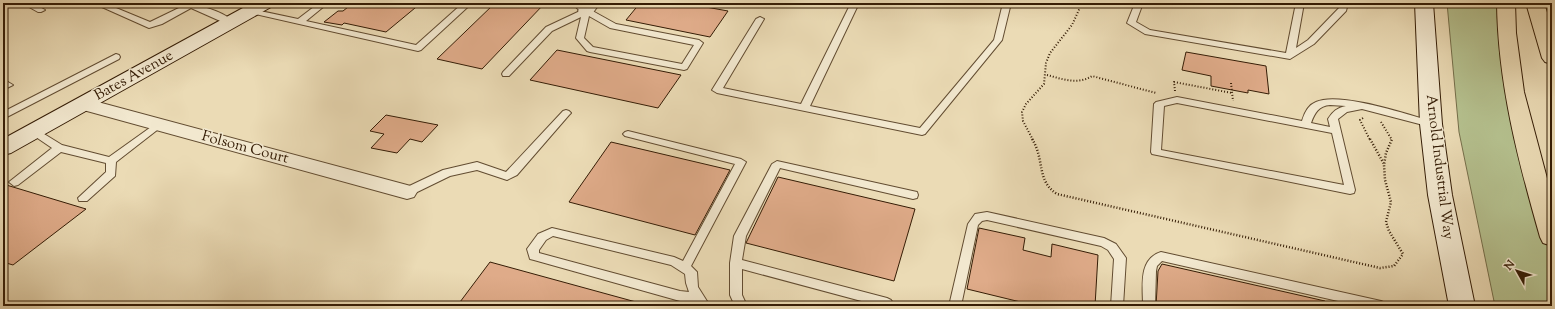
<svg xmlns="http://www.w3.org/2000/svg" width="1555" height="309" font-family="'Sorts Mill Goudy',serif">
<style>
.green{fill:#b5c18f;stroke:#746e4a}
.building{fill:#dfab89;stroke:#341c05}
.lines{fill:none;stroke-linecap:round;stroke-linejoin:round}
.lane-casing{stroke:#624c31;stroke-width:2}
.street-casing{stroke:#624c31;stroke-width:2}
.secondary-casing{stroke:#341c05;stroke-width:2}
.highway-casing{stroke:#341c05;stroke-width:2}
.path-far1{stroke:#341c05;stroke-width:2;stroke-dasharray:1 2;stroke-linecap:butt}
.path{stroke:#341c05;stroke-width:2.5;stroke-dasharray:1 2;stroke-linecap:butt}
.lane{fill:#f2e8cf;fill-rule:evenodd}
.street{fill:#f2e8cf;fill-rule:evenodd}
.secondary{fill:#f2e8cf;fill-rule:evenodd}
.highway{fill:#ebdbb5;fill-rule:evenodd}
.labels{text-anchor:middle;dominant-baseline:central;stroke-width:3;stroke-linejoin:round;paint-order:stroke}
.street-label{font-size:15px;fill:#341c05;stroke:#f2e8cf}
</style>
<rect width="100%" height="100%" fill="#ebdbb5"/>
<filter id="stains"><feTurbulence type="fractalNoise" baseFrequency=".005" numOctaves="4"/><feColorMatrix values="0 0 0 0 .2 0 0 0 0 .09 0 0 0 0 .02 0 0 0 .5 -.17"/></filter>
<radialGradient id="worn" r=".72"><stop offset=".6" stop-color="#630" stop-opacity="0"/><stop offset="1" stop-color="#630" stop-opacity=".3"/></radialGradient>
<path class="green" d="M1447,3H1506L1552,237V306H1495L1459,132Z"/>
<path class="building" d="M353,3H421L386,32L344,23L342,25L324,22L338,11H343Z
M495,3H545L482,69L437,59Z
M640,3H684L728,11L710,37L626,20Z
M557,50L681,75L658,108L530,80Z
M1186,52L1266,66L1269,94L1248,90V93L1211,86V76L1182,70Z
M386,115L438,125L422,142L410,139L397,153L371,148L384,134L370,131Z
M611,142L730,170L695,235L569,202Z
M778,177L915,209L894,281L746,243Z
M3,184L13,187L86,209L13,265L3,262Z
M979,228L1025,238L1023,250L1051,257L1052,244L1098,255L1095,306H1037L967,289Z
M490,262L636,302L635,306H457Z
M1162,264L1325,301V306H1156L1158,271Z"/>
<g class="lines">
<defs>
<path id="lane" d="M22,3H33L45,10L41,12H38Z
M93,3H104L150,22L183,6L176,3C193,3 222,10 234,22L233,24H227L191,8L162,24L149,28Z
M319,3H328L306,21L416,45L463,3H472L421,50L418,51L251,13L247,11L251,9L298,19Z
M572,3H581L589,9L616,24L699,40L703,43L687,69L684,70L590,52L587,51L576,38L581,17L552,31L509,76H503L502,74L503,72L546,27L580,11ZM589,16L610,28L694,45L682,64L593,47L584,38Z
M851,3H859L810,106L920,128L994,40L1003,3H1011L1002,40L925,134L922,135L717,93L712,90L756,19L760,17L764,19L723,88L801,104Z
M1135,3H1143L1136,22L1150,30L1286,53L1296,3H1304L1296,48L1308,40L1339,8L1340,3H1348L1346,11L1314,44L1290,59L1145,34L1127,23Z
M116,54L119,55L120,57L119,59L3,119V112Z
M3,79L13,85L3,90Z
M1177,97L1302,121C1304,114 1308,105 1316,102C1339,91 1409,115 1434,122L1436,124L1431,127L1362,109L1347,112L1338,119L1355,190L1354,193L1350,194L1152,154L1151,152L1154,104L1156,102ZM1177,103L1332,133L1344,185L1161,150L1164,106ZM1330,105L1346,106C1337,108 1333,111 1328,119L1330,127L1311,123C1315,112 1319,106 1330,105Z
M566,110L569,111L571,113L569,115L517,175L507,180L477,170L450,176L411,195H403L402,192L403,189L443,170L477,162L506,172L563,111Z
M158,122L161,123L163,125L161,127L116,162L115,176L87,201H79L78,198L106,172V163L61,152L18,185L14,186L9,182L52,148L30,133L28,131L30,129H36L62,145L109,157Z
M628,131L741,159L746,162L691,266L697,272L698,287L710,306H698L694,302L680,301L534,260L530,259L527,249L538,234L552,228L674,257L683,261L735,164L625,136L623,134L625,132ZM553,236L671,265L685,274L686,283L689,292L680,291L539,253V250L546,240Z
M777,161L917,192L918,195L917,198L913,199L780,168L746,236L742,260L887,298L891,300L893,303L892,306H880L742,269V295L747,306H735L730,295V263L734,236L772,164Z
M987,212L1104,238L1116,244L1126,258L1123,306H1111L1114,259L1108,250L1101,246L987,220L982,221L978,225L961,306H949L968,224L975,214Z
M1161,252L1381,301L1385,303L1387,306H1360L1162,261L1157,266L1156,271L1155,306H1143C1143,287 1138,259 1161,252Z"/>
<path id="street" d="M584,3H600L592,14L586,16L580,14L578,11Z
M83,98L407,185L414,187L417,192L414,197L407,199L76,108L74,104L76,100Z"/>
<path id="secondary" d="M252,3H274L271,7L11,153L3,155V139Z
M1415,3H1433L1442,124L1452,195L1475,306H1449L1428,195L1420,124Z"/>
<path id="highway" d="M1497,3H1515L1516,33L1524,92L1552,197V246L1543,243L1540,237C1518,160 1498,84 1497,3Z
M1526,3H1544L1552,28V64L1545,62L1542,58Z"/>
</defs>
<use href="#lane" class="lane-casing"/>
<use href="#street" class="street-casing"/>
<use href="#secondary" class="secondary-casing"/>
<use href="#highway" class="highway-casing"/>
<path class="path-far1" d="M1047,75C1062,79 1078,85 1092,76L1156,93
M1231,83L1233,101
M1175,91L1174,82L1232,93
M1363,118L1360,120L1370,140
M1381,122L1392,140
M1033,140L1023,121L1022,112L1026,104L1044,84L1046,63L1050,53L1072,25L1082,3"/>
<path class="path" d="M1032,139C1045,159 1036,181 1057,194L1380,268L1394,266L1403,254L1389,231L1386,222L1391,202L1385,180L1384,165L1386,153L1392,139
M1370,139L1384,164"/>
<use href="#lane" class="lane"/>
<use href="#street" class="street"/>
<use href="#secondary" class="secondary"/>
<use href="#highway" class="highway"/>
</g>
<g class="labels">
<g class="street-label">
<text transform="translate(134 76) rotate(-29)">Bates Avenue</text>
<text transform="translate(245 148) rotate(15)">Folsom Court</text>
<text transform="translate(1439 167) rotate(83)">Arnold Industrial Way</text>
</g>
</g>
<rect width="1555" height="309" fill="none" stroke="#ebdbb5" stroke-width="16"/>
<rect x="4" y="4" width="1547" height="301" fill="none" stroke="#341c05" stroke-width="2"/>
<rect x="8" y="8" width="1539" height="293" fill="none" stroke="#341c05"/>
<g transform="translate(1517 271) rotate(309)" stroke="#f2e8cf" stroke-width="3" paint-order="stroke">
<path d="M0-3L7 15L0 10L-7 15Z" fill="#341c05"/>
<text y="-6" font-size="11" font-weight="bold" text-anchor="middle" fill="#341c05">N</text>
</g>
<rect width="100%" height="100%" filter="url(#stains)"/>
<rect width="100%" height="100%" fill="url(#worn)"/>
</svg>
